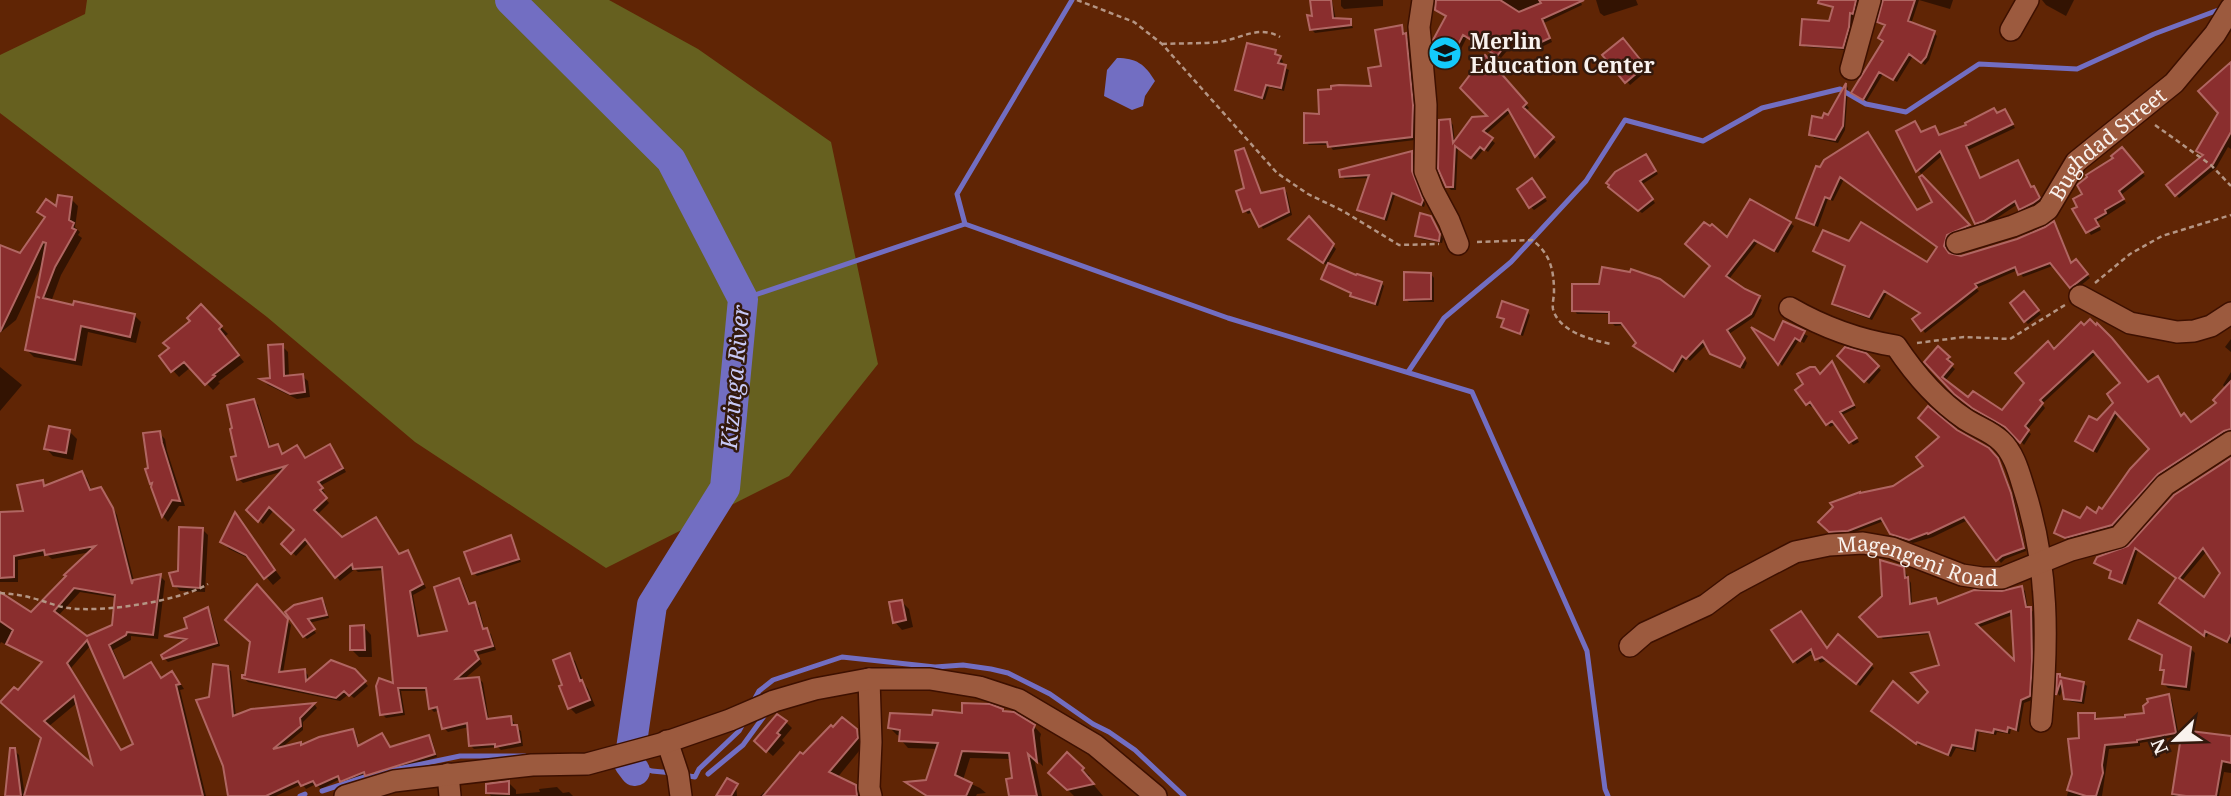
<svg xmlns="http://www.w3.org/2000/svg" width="2231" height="796" font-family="'Noto Serif',serif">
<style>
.green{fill:#66601f}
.water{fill:#726ec2}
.shadow{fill:#0007;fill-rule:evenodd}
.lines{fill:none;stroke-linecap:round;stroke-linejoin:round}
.stream{stroke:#726ec2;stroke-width:5}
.river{stroke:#726ec2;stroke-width:30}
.building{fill:#8a2e2e;stroke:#b06662;stroke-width:2;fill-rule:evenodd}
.minor-casing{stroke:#3d1000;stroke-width:24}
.path{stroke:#b49584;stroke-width:2.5;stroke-dasharray:5 3.5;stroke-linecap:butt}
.minor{stroke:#9c5a3e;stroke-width:21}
.labels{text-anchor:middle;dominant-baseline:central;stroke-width:5;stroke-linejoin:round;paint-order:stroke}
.poi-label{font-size:21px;font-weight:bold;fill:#f9f2ee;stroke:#33190d;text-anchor:start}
.street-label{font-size:21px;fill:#f9f2ee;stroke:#33190d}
.water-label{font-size:23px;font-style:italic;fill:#c8c9f6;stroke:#33190d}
</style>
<rect width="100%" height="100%" fill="#602505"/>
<path class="green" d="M87,0H609L698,49L831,142L878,364L789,476L606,568L415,442L267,317L0,113V55L85,14Z"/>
<path class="water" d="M1117,58C1136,58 1145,64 1155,81L1145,96L1143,106L1132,110L1104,96L1107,70Z"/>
<path class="shadow" d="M1317,0H1332L1336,20L1350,21L1353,28L1315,33L1311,29Z
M1341,0H1383V6L1344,9L1341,6Z
M1439,0H1580L1582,5L1544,23L1552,42L1535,50L1532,46L1523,51L1516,40L1501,58L1467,37L1455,61L1436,49L1447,17L1437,9Z
M1596,0H1636L1638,5L1604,16L1600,13Z
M1837,0H1860L1856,16L1853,15L1852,31L1846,50L1806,47L1802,44L1830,23Z
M1884,0H1953L1950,9L1919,0L1911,24L1934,33L1937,36L1929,60L1925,65L1913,56L1897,82L1883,74L1866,102L1856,96L1885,42L1886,27L1879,22Z
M2042,0H2074L2066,16L2046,5Z
M1401,27L1409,39L1415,110V140L1333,150L1329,145H1309L1305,142L1333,90L1373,88Z
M1626,43L1645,67L1641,70L1644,73L1630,85L1605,55Z
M1275,52L1283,61L1281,66L1289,70L1284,91L1269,87L1265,100L1240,93L1237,90Z
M1485,58L1529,108L1525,111L1556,142L1540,159L1511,112L1485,135L1495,143L1488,152L1484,149L1475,160L1458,147L1456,190H1451L1447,186L1450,121L1453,125L1455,143L1490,117Z
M2231,74V149L2228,147L2216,168L2179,198L2169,186L2205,156Z
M1846,86L1848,88L1845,130L1838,143L1814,138L1811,134L1828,117Z
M2005,111L2015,128L1968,150L1981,179L2034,188L2042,201L2037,206L2023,212L2018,204L1988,224L1979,226L1944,154L1921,174L1898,132L1915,123L1922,134L1934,128L1940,137Z
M1243,150L1246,153L1262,194L1284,190L1287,193L1292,215L1263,229L1253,212L1248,214L1245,211L1246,189Z
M2125,152L2145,176L2121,195L2126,203L2097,222L2101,230L2091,235L2075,210L2079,207L2085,195Z
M1412,153L1415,156V180L1425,204L1424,207L1395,195L1387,221L1362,213L1359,210L1370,178L1345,179L1341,176Z
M1646,156L1658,174L1641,185L1655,203L1642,213L1613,190Z
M1825,161L1917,212L1934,203L1921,178L1971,229L1950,238L1947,251L1949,255L1961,257L2018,240L2054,223L2057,226L2072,264H2079L2090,278L2075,290L2055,265L2023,277L2018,270L1976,288L1979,291L1925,333L1922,329V314L1887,293L1872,320L1837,307L1834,304L1847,267L1815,251L1850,244L1927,265L1938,248L1844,179L1833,201L1828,199L1818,227L1802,220L1798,217Z
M1535,184L1547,201L1534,210L1531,207Z
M71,199L78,206L75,227L80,232L78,235L82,238L61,275L51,302L134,315L141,322L136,343L88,332L82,366L34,357L27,350L43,262L16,320L0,333V247L21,256L46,219L39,212L58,209Z
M1431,217L1443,239L1442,243L1421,239L1417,236Z
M1309,219L1336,249L1327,264L1357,277L1381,283L1384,286L1378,306L1355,299L1352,294L1323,279L1328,266L1294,242Z
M1790,223L1794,226L1778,253L1758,242L1729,279L1762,300L1754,317L1729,334L1747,363L1744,369L1715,357L1707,344L1690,361L1686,357L1676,373L1638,349V344L1625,325L1615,326L1611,322V314H1577L1574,310L1684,300L1712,266L1728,240Z
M1431,274L1434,278V302H1409L1405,299Z
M2024,294L2041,314L2028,324L2025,321Z
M201,307L228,334L224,337L244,362L218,382L220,383L213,390L191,367L179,377L161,357L171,348Z
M1527,312L1530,315L1523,336L1507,330L1503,326L1505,321L1499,316Z
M1784,323L1808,336L1804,343L1799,340L1782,366L1757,333L1775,342Z
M2081,325L2191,424L2218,403L2226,389L2223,385L2231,372V433L2115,528L2070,541L2056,533L2102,511L2151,449L2119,414L2097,453L2080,444L2097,422L2116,403L2123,384L2097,353L2042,404L2045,408L2027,430L2031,434L2024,445L2010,429L1968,400L2002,412L2054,351Z
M2231,339V352L2225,347Z
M282,346L288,352L289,377L302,376L308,381L310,397L297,399L268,385L264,381L272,380Z
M1938,349L1952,361L1949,364L1955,369L1945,381L1926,362Z
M1865,355L1881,370L1869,384L1839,356Z
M1832,363L1856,408L1842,415L1859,442L1853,445L1836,424L1830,427L1814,405L1811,407L1807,403L1805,384L1821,376Z
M0,367L22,385L0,411Z
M254,401L258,405L271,448L278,446L284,455L306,460L330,446L334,450L346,472L320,486L325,493L322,495L329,503L317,515L341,540L399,555L407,552L411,556L426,588L413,595L421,637L450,633L459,580L463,584L471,605L475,604L479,608L485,631L491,634L496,650L478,655L482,664L463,680L479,678L483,683L489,720L510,718L514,722L515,727L521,731L523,746L501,750L498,747L474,749L470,745L469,727L448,732L444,728L440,710L434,712L430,708L428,691H401L405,715L386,718L382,714L395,685L384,570L358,572L355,569L340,581L309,542L296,556L283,544L296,530L274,510L263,524L249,510L284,471L243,483L239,479L238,457Z
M1956,431L1988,449L2001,464L2014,498L2026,551L2005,559L2001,563L1968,520L1933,537L1913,543L1895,537L1884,521L1852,533L1834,534L1821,522L1894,487L1925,467Z
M70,432L77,439L73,460L53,456L46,448Z
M159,433L165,439L167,451L185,506H179L168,522L163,516L152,483Z
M2231,461V644L2208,633L2207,637L2164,606L2178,579L2138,550L2126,585L2114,581L2111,578L2113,572L2096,562L2129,548ZM2207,551L2223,573L2205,599L2181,582Z
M82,473L87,478L92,491L101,489L106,494L117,515L134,581L160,576L165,581L158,639L131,636V640L113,650L126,679L150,664L162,679L172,673L177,678L184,689L180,690L206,796H25L43,738L18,693L43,663L1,642L0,644V594L31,615L91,552L52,559L47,555L18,560V582H0V514L25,512L42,482L47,487ZM80,592L117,598L113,626L87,638L58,616ZM91,645L136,745L122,752L71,668ZM78,702L95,769L48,727Z
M236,515L281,578L273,585L252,560L229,549L222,541Z
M202,529L208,535L205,592L180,591L175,585Z
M510,537L513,540L521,562L477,576L474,573Z
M1903,568L1911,583L1912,605L1936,600L1939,604L2022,588L2025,591L2028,609L2034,612L2032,700L2024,703L2019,732L2011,729L2010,734L1997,732L1996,735L1979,732L1976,752L1956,748L1951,757L1921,744L1920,746L1877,714L1918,705L1931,692L1941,666L1931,634L1883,639L1862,617L1884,596ZM2013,615L2016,665L1977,628Z
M257,587L291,625L283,673L304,671L308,675V681L354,670L368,686L354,698L349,694L340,701L248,682L244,678L246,677Z
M322,600L325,603L329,618L309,623L316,633L307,639L304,636L295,607Z
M902,602L909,609L913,627L902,630L895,622Z
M208,610L211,613L220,646L168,662L164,658L187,641L167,637L189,629Z
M364,627L371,635L372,657H359L352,650Z
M1774,630L1827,650L1839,637L1874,668L1860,686L1827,660L1820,663L1814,653L1797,664Z
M2131,638L2190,648L2195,653L2190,691L2168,688L2164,684L2165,673L2162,669L2163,656L2136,642Z
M569,655L575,661L584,684L588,689L595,706L576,714L570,708L561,687L564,686Z
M227,668L231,671L236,717L251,711L315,705L317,708L303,722V730L280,749L300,744L303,746L352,730L356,734L360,747L385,738L391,748L429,737L432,740L437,757L370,779L367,775L345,784L340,779L321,789L316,784L306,789L302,784L276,796H230L210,699Z
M2059,676L2063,680L2083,683L2087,686L2084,704L2069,701L2065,698L2064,684L2060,696L2058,694Z
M2168,696L2172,700L2179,736L2140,743V746L2109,749L2102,796H2067L2081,740L2095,715L2099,721L2146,715Z
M1003,710L1034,726L1041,734L1040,738L1043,766L1034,758L1042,796H1011L1014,779L1011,759L970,758L963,780L980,788L986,793L977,794L976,796H931L938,749L908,748L901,740V736L897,735L890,728Z
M786,722L792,728L782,740L785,743L773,756L756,741Z
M856,731L864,738V745L837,778L855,787L863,796H760L764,792L767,795L803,757Z
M2183,731L2231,738V773L2224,772L2219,796H2173Z
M14,750L19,755L25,796H6Z
M1067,755L1090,776L1088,778L1103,796H1074L1050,772Z
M729,777L736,784L737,796H718Z
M509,783L516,790V794L540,792L539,789L557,787L563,793L569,792L573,796H491L488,792Z"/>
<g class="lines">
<path class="stream" d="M965,224L957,194L1072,0
M743,299L965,224L1228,318L1472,392L1587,651L1605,789L1608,796
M1408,372L1444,318L1511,262L1586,181L1625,120L1703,141L1762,108L1840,89L1866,104L1906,112L1979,64L2077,69L2154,34L2221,9
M753,702L759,691L773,680L842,657L935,667L963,665L991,669L1008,673L1050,694L1093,724L1109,732L1135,750L1184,796
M625,762L652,771L673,773
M708,774L743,745L767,712
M683,775L695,777L699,769L739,731L745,720
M322,791L374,774L460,756H525
M300,796L305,794"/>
<path class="river" d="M510,0L671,160L743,299L725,488L652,605L629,763L635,771"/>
</g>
<path class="building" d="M1310,0H1331L1333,18L1351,19V25L1310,30L1307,15L1312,16Z
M1436,0H1500L1519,12L1541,3L1539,0H1584L1542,19L1550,38L1531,47L1529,43L1518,49L1512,37L1497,56L1463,35L1451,59L1434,50L1433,40L1446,16L1435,10Z
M1819,0H1856L1853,14L1850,13L1849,27L1843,48L1800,45L1802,19L1829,21L1833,7L1818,3Z
M1883,0H1915L1908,21L1935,31L1926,57L1921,63L1909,54L1893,80L1879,72L1863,100L1851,93L1883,41L1878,38L1885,25L1877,22Z
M1402,25L1403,34L1406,33L1413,105L1412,137L1328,147L1327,142L1304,143V113L1319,114L1318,90L1331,89V86L1339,85L1371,86L1368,68L1381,66L1375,30Z
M1623,38L1643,63L1639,66L1642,69L1625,83L1602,55Z
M1247,43L1276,50L1275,54L1281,56L1278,63L1286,65L1281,88L1266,85L1262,98L1235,90Z
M1485,55L1527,103L1523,107L1554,137L1535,157L1508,109L1483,131L1493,138L1484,150L1480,147L1471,158L1455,146L1453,187H1446L1438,169L1439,120L1450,119L1453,143L1472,117L1487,116L1460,88Z
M2231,62V132L2213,164L2175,196L2166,185L2203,155L2196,151L2218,113L2198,91Z
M1846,83L1843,126L1835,140L1809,135L1812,116L1822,118L1824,113L1828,115Z
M1994,108L1997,113L2005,109L2013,124L1966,146L1980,178L2018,160L2031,187L2034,186L2040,198L2033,203L2019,210L2015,201L1984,221L1975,224L1940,151L1916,172L1896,131L1915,121L1921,132L1935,126L1939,135L1966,125L1965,123Z
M1868,132L1917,210L1932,202L1919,177L1922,175L1970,225L1947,235L1944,246L1949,253L1961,256L2017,239L2045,227L2054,221L2071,263L2076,259L2088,274L2070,288L2050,263L2018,275L2015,267L1975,284L1977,287L1921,331L1912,319L1920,313L1884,291L1869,317L1832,304L1845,266L1813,251L1823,230L1849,241L1861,222L1927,262L1937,247L1840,177L1830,199L1825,197L1814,225L1796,218L1816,166L1820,167L1824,160Z
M2122,147L2143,172L2119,191L2124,199L2105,210L2106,213L2095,219L2099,226L2086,233L2072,209L2077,207L2073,199L2082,194L2077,185L2087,177L2086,175L2113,158L2111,156Z
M1244,148L1261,193L1284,188L1289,212L1259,227L1250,209L1243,212L1236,191L1244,188L1235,151Z
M1412,151V171L1423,200L1421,205L1392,193L1384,219L1357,210L1369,175L1340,177L1339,170Z
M1646,154L1656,171L1640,181L1653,199L1638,211L1608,187L1609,185L1606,183L1615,172Z
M1532,178L1545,197L1529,208L1517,189Z
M58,195L72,197L69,220L74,223L72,228L76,230L55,267L43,298L73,305L74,301L135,314L130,337L81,326L75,360L25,350L36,296L40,298L36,296L46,243L43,242L0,332V245L20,253L45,217L37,212L46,199L56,206Z
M1750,199L1791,222L1774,251L1754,240L1726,276L1745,289L1760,296L1751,314L1727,330L1745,358L1740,367L1710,354L1703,341L1686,359L1682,356L1673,371L1633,346L1636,343L1621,323H1609V312L1572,311V284H1599L1602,267L1630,272L1631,269L1660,279L1684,297L1710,266L1685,244L1704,222L1710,226L1712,224L1727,237Z
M1420,213L1431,216L1440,234L1439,241L1415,236Z
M1309,216L1334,244L1323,263L1288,239Z
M1328,263L1356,275L1357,274L1382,282L1375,304L1350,296L1351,293L1321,279Z
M1404,272L1431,273V299L1404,300Z
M2024,291L2039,310L2024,322L2010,303Z
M1502,301L1528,310L1520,334L1501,327L1504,319L1497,317Z
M201,304L222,326L219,329L239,355L213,375L215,376L205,385L184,362L171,372L159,356L169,348L163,343L190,321L187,318Z
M2090,319L2096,325L2097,323L2112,338L2148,382L2158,376L2181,416L2184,413L2191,422L2216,403L2213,400L2231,381V429L2224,431L2158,474L2112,525L2065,538L2054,533L2063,510L2080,518L2087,507L2096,513L2099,507L2102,509L2130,469L2149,449L2115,412L2093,451L2075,441L2089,416L2097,420L2113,403L2107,394L2120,383L2093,351L2040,400L2043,403L2025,426L2029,430L2020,443L2005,427L1972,408L1954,394L1924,362L1938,346L1950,357L1947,359L1953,364L1942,377L1968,397L1973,391L2002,410L2024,383L2015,373L2048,341L2054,349L2081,322L2084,325Z
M1783,321L1805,331L1800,341L1795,338L1778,365L1751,327L1774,340Z
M283,344L284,376L303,374L305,392L290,394L260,379L270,378L268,345Z
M1845,347L1866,353L1879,366L1864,382L1837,356Z
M1832,361L1854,405L1840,412L1857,438L1849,443L1832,421L1826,425L1810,402L1806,405L1795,390L1803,384L1797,374L1810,367H1815L1820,374Z
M254,399L269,447L278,444L282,454L297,445L305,458L330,444L343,468L318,482L323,488L320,490L327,498L314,510L342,537L376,517L399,554L408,550L423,584L410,591L418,636L447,631L434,587L459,578L469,604L475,602L483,629L487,628L493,646L475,651L479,659L456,679L479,677L487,719L511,716L512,725H517L520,742L495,747V744L469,746L467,723L442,729L437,707L429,709L426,688H398L402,712L380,715L376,686L379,678L393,683L382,567L353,569L352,564L335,578L305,539L291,554L281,544L294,530L269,507L258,522L246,510L286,466L237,480L231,457L236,456L230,429L232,428L227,405Z
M1928,406L1957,430L1989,448L1998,458L2011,493L2024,548L2002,556L1996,561L1964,517L1928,534L1927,533L1909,540L1890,534L1881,518L1848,531L1829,532L1818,522L1833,507L1830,503L1860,492V493L1893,486L1923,466L1916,457L1939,437L1918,418Z
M49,426L70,430L66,453L44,449Z
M160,431L162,443L180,501L172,500L162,517L151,487L152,483L150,484L145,469L148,468L143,433Z
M2231,458V634L2227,642L2205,631L2204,636L2159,603L2176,578L2135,548L2122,583L2109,578L2111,571L2094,563L2097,557L2128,546L2174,495ZM2203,548L2220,573L2204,597L2179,578Z
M82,471L90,490L101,487L113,508L132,584L133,580L161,574L153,635L127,632L126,635L109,645L124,678L151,662L161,678L172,671L180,684L176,685L203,796H24L41,738L0,702L14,687L18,690L42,662L6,644L13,630L0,621V592L31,612L66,576L64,575L95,546L45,555L44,550L14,556V577L0,578V512L23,511L17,485L43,480L44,486ZM74,588L115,595L112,625L87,636L54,611ZM87,640L133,744L121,750L67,663ZM74,696L92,764L44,721Z
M235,512L275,570L264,579L246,555L220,542Z
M179,527L203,528L200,588L173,586L169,573L178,571Z
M511,535L519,559L472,574L464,552Z
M1880,560L1904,567L1905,578L1908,577L1910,604L1936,598L1938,604L1974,590L2002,591L2022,586L2026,607H2031L2032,661L2030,696L2021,700L2016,730L2008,727L2007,732L1994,729L1993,733L1976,730L1973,749L1952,745L1948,755L1917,742L1916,744L1871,711L1893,681L1918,703L1928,692L1911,673L1939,665L1929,632L1878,637L1859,617L1882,596ZM2011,611L2014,660L1976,624Z
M257,584L288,619L279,672L305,669L306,681L331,660L355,669L366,681L349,696L344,691L336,698L242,678V675H245L250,642L225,620Z
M322,598L327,615L308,619L315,629L303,637L285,612L294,605Z
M902,600L906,620L893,623L889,602Z
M208,607L217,643L163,659L161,655L186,639L164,636L187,628L184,618Z
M1801,611L1827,648L1838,634L1872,664L1856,684L1822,657L1815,660L1811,649L1793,662L1771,630Z
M2138,620L2191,647L2186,687L2162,684L2164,670H2160L2162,655L2129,639Z
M364,625L365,650H350V626Z
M570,653L580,681L582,680L590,700L568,709L559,686L562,685L553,660Z
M213,664L228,666L233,716L251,709L315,703L300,718L301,726L273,749L301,742V745L319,737L353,729L358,746L382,733L390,747L429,735L435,754L365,776L364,772L340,782L338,776L316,786L313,781L301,786L298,781L266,796H228L223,766L196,700L209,697Z
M2057,674H2060V677L2084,682L2081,701L2064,699L2061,680L2056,695Z
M2169,694L2176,733L2137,740V742L2105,745L2102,765L2103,773L2096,796H2086L2067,790L2072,774L2068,739L2079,738L2078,713H2095V719L2125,717V715L2144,713L2143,706L2148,702L2147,699Z
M962,703L990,704L1003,709V711L1014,712L1035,725L1033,730L1037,762L1028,754L1037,796H1009L1006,779L1012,778L1009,753L962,751L955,775L972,783L966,796H927L905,782L926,780L938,743L899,741L900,730L888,728L890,713L932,715L933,710L962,713Z
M777,714L787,721L777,733L780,735L766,752L754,741Z
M842,717L857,729L858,738L829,772L856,785L857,796H763L800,752L803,754L831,725L833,727Z
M2182,730L2231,736V763L2222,761L2216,796H2186L2172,794Z
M10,748H15L21,796H5Z
M1067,752L1084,768L1082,770L1094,784L1067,790L1048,773Z
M727,778L738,784L731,796H716Z
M509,781V794L486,793V784Z"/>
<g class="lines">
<defs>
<g id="minor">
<path d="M1423,0L1419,27L1426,105L1425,171L1433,191L1449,221L1458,244"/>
<path d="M2011,30L2028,0"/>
<path d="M1851,69L1870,0"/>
<path id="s1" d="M1957,243L2013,226L2040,215L2048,209L2076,162L2174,83L2215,34L2231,8"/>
<path d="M2080,296L2130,323L2177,332L2194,331L2211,326L2231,313"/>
<path d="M1790,308C1823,327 1858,340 1896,346C1914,373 1937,400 1965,419C1977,427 1991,431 2001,441C2014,453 2019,473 2024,489C2049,567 2048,640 2041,721"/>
<path id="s2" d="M1630,646L1645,633L1706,605L1734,584L1768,566L1795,552L1829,545L1863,543L1892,548L1962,575L1982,578H2002L2071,550L2119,537L2165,485L2231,442"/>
<path d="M869,679L871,742L869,788L871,796"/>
<path d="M667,741L678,774L681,796"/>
<path d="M448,774L450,796"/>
<path d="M345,796L394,781L532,765L587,764L661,744L730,720L774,701L815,689L869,679H930L979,687L1019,700L1095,745L1156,796"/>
</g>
</defs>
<use href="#minor" class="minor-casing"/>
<path class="path" d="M1077,0L1134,22L1162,44L1277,173L1308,194L1343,211L1399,245L1439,244
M1162,44C1180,43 1199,44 1217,42C1240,40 1258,24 1280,37
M2155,125L2211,165L2231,186
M1477,242L1532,240C1550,253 1554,270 1554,292C1554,297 1552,304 1553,309C1559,332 1592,340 1611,344
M2095,283L2130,254L2162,236L2231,215
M1917,343L1964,337L2010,339L2065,305
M0,593C11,594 22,595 32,598C45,601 57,607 69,608C103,613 180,601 208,584"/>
<use href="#minor" class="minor"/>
</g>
<defs>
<symbol id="school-disc" viewBox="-11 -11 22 22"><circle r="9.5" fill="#13cafb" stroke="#33190d"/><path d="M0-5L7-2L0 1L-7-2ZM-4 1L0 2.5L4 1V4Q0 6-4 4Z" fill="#111"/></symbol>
</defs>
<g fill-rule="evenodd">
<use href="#school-disc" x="1426" y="34" width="38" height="38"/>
</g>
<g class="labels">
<g class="poi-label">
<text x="1470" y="41">Merlin<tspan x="1470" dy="24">Education Center</tspan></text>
</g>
<g class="street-label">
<text stroke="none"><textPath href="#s1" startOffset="187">Bughdad Street</textPath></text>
<text stroke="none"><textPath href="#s2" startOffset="317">Magengeni Road</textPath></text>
</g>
<g class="water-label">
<text transform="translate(734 377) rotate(-85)">Kizinga River</text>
</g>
</g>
<g transform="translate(2175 740) rotate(247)" stroke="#33190d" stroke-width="5" paint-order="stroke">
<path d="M0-5L12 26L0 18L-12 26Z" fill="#f9f2ee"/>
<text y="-10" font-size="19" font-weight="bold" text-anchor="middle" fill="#f9f2ee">N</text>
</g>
</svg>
